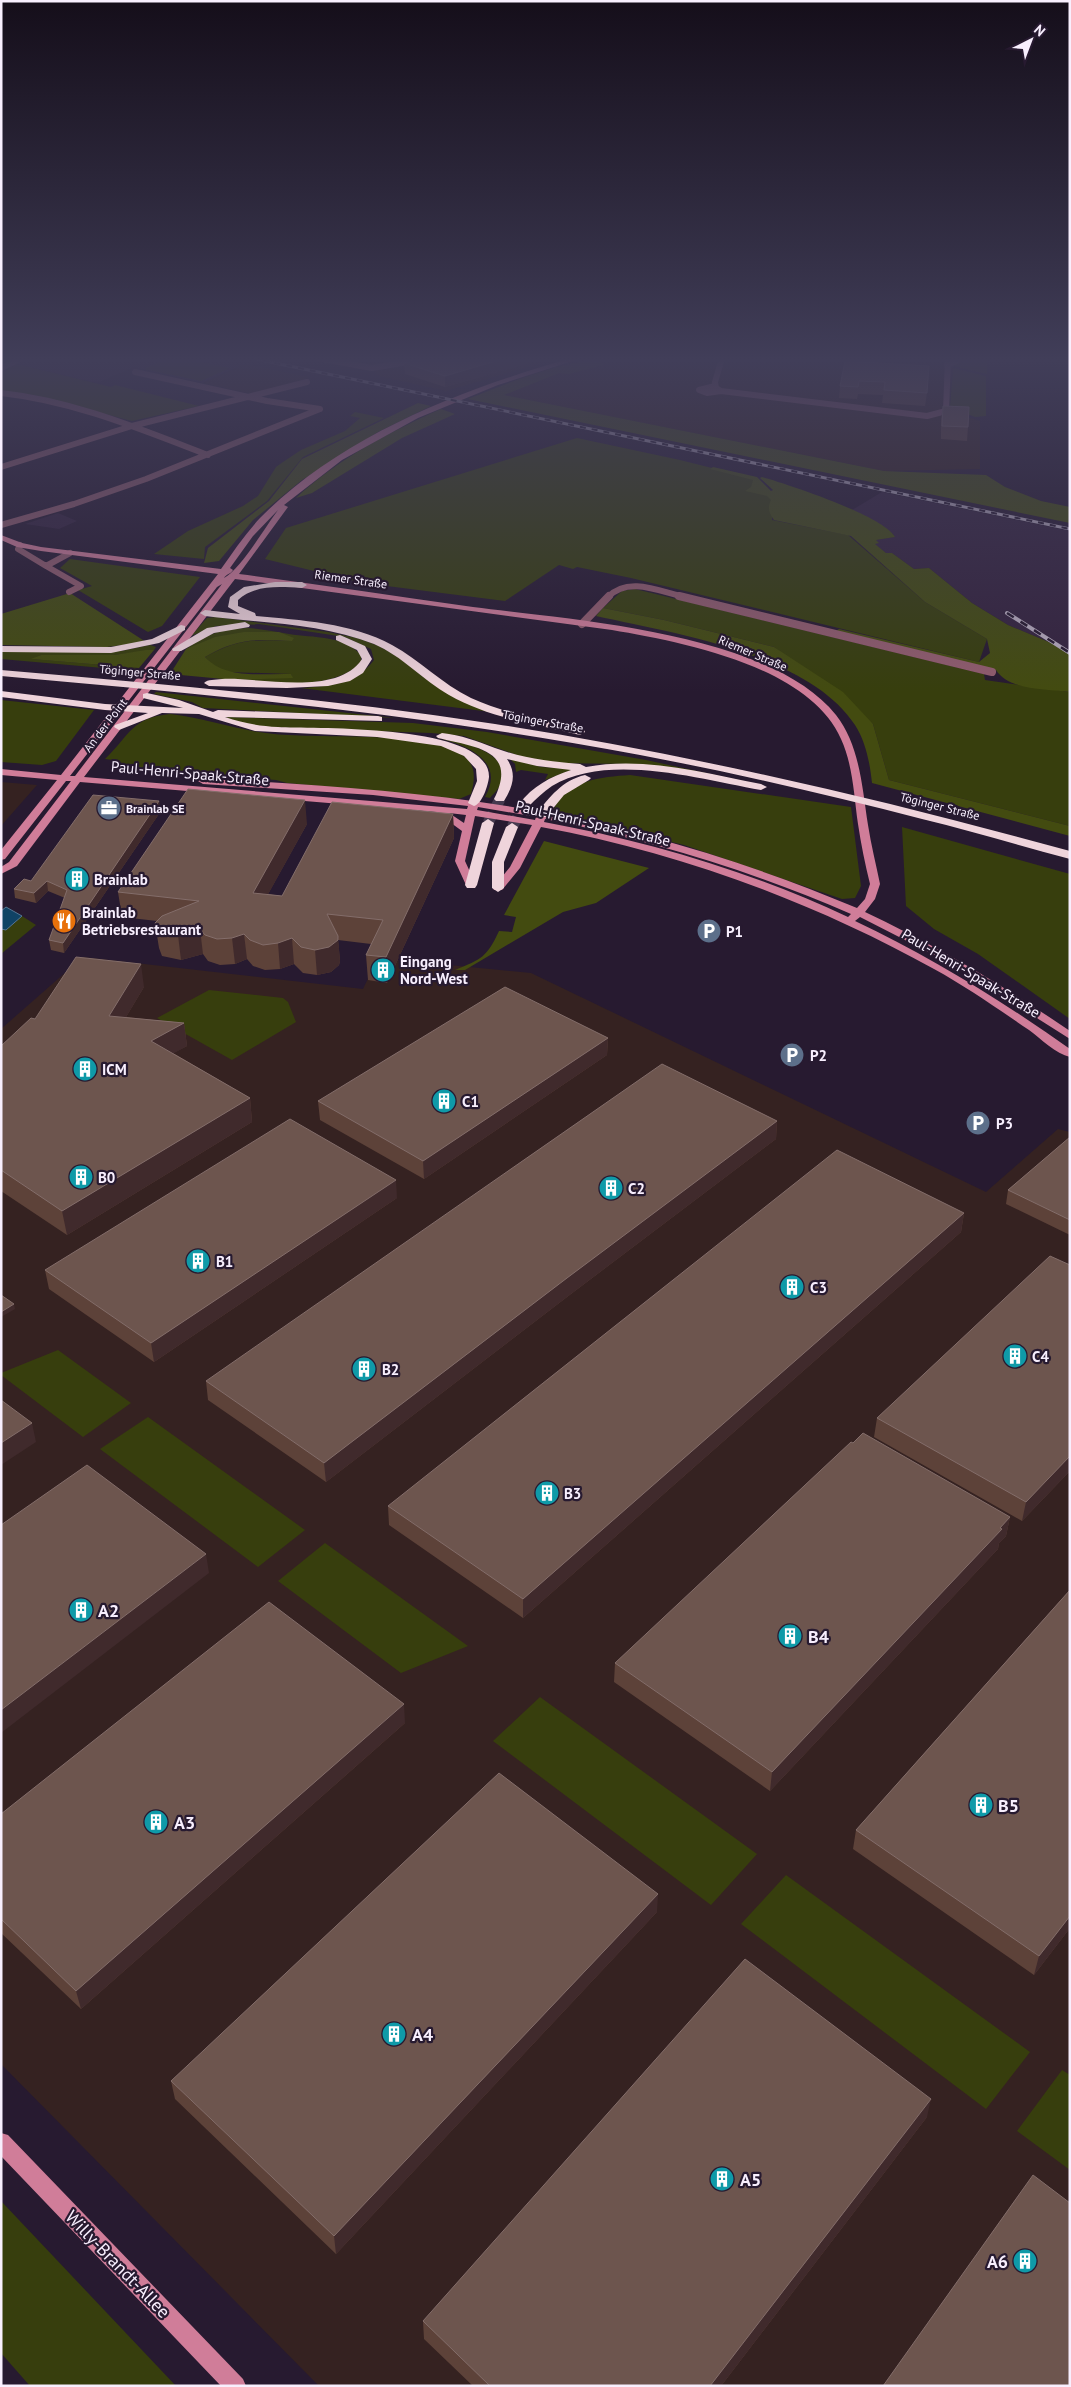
<svg xmlns="http://www.w3.org/2000/svg" width="1071" height="2387" font-family="'PT Sans',sans-serif">
<style>
.commercial{fill:#352221}
.built{fill:#34233e}
.green{fill:#373e0d}
.forest{fill:#434b10}
.water{fill:#104265;stroke:#567693}
.lines{fill:none;stroke-linecap:round;stroke-linejoin:round}
.highway-tunnel{stroke:#463a4f;stroke-width:11;stroke-dasharray:11 5.5;stroke-linecap:butt}
.street-far1{stroke:#905c6d;stroke-width:6}
.street{stroke:#905c6d;stroke-width:8}
.secondary{fill:#d07d99;fill-rule:evenodd}
.highway{fill:#efd4db;fill-rule:evenodd}
.rail-far1-casing{stroke:#b6abbd;stroke-width:3}
.rail-casing{stroke:#b6abbd;stroke-width:4}
.rail-far1{stroke:#271a30;stroke-width:2;stroke-dasharray:6;stroke-linecap:butt}
.rail{stroke:#271a30;stroke-width:2.5;stroke-dasharray:8;stroke-linecap:butt}
.wall{fill:#5d4239}
.shaded-wall{fill:#402a2c}
.building{fill:#6d554e;stroke:#836d6a}
.labels{text-anchor:middle;dominant-baseline:central;stroke-width:4.5;stroke-linejoin:round;paint-order:stroke}
.far-street-label{font-size:12px;fill:#f8effe;stroke:#271a30}
.far-poi-label{font-size:12px;font-weight:bold;fill:#f8effe;stroke:#271a30;text-anchor:start}
.street-label{font-size:15px;fill:#f8effe;stroke:#271a30}
.poi-label{font-size:15px;font-weight:bold;fill:#f8effe;stroke:#271a30;text-anchor:start}
.near-poi-label{font-size:18px;font-weight:bold;fill:#f8effe;stroke:#271a30;text-anchor:start}
.near-street-label{font-size:18px;fill:#f8effe;stroke:#271a30}
</style>
<rect width="100%" height="100%" fill="#271a30"/>
<path class="commercial" d="M330,358H558L446,391L379,376L369,366Z
M605,358H960V361L953,365L949,411L980,421V469L884,471L504,395L568,368Z
M245,364L308,377L301,381L252,394L203,383Z
M1,782L37,785L1,826Z
M83,957L363,989L378,958L531,973L986,1192L1058,1129L1070,1132V2386H319L1,2064V1029Z"/>
<path class="built" d="M31,358H207L241,365L202,383L134,367L97,383L18,364Z
M882,492L1070,531V651L1008,625L972,603L929,568L914,569L892,553H886L874,544L875,540L894,537L893,534L852,510Z
M58,513L77,521L59,529L25,524Z"/>
<path class="green" d="M168,358H182L230,368L201,381L144,369Z
M961,358H987V374L953,366L960,361Z
M17,364L111,387L115,385L199,406L132,421L33,395L1,391V373Z
M953,368L986,376V416L975,417L950,407Z
M355,412L384,418L303,457L267,501L205,547L204,559L154,554L188,531L243,506L258,496L276,467L283,462L301,450L345,431L360,418L350,416Z
M577,438L680,460L756,479L774,498L772,520L848,535L925,602L987,639L979,662L631,578L577,567L573,569L559,565L505,601L363,583L265,559L286,528Z
M70,559L200,577L162,626L148,632L78,590L92,586L60,568Z
M635,589L984,674L985,680L1070,692V826L889,780L873,724L774,647L664,620L603,608L622,591Z
M216,617L328,632L357,638L379,646L400,658L422,676L446,692L491,712L301,688C330,686 355,685 374,660L371,649L345,637L259,624L216,626L191,636L207,618Z
M248,628C262,629 276,632 289,634C314,638 343,635 361,655V663C329,692 274,682 234,680L292,677L291,674L226,672L213,666L205,657C237,639 256,639 292,641L279,632L186,649C208,633 221,629 248,628Z
M150,645L156,647L154,650L114,655H41L33,659L139,668L137,671L1,659V651H121Z
M156,692L395,718L203,708L192,702L154,694Z
M1,700L94,710L56,761L42,765L1,762Z
M170,714C206,718 239,731 274,734C322,739 420,731 458,752C476,762 476,776 471,794L459,799L287,783L276,780L115,768L113,760L105,759C131,734 131,718 170,714Z
M226,717L413,723L487,732L646,760L766,786L631,764L552,763L531,760L464,736L431,733L264,727L233,721Z
M434,737C455,740 516,751 500,785C498,790 493,794 490,798L485,797C507,759 463,744 434,737Z
M509,758L541,767L574,769L545,780L548,774L521,770L516,772L515,764Z
M630,775L851,807L861,886L855,898L842,899L684,845L556,814L554,809C567,780 601,777 630,775Z
M902,827L1070,874V1019L978,954L934,929L906,906Z
M22,916L36,925L1,954V929L6,930Z
M209,990L283,998L288,1002L296,1022L232,1060L157,1018Z
M58,1350L131,1403L83,1437L1,1375V1373Z
M148,1417L305,1530L258,1567L100,1449Z
M325,1543L468,1646L401,1673L278,1581Z
M540,1697L757,1854L711,1905L493,1741Z
M786,1875L1030,2052L986,2109L741,1924Z
M1062,2070L1070,2075V2170L1017,2131Z
M1,2201L176,2386H30L1,2353Z"/>
<path class="forest" d="M599,359L603,365L569,374L559,373L504,395L884,471L986,475L1005,487L1041,501L1070,507V523L468,399C510,382 554,364 599,359Z
M418,403L431,406L378,432L302,480L253,520L219,561L204,563L208,548L269,501L302,459Z
M441,409L455,414L402,438L312,493L296,498C338,459 389,432 441,409Z
M713,467L757,477L771,491L773,490L760,478L762,477C787,484 884,516 895,537L876,540L879,543L875,544L886,553H892L914,569L929,568L972,603L1008,625L1070,651V692C1048,689 1009,691 996,670L836,631L839,629L979,662L990,653L987,639L925,602L851,536L774,520C769,513 767,508 771,500L767,496L745,491L751,487L753,480L710,469Z
M70,593L146,642L107,647L1,645V614Z
M603,608L664,620L774,647L843,692L873,724L889,780L1070,826V836L872,783C870,764 866,742 855,725C809,654 673,633 596,616Z
M244,632H279L294,638L292,641C255,639 238,638 205,657C226,680 262,673 291,674L293,678L234,680L170,674L186,649L215,637Z
M146,650H154L139,668L31,659L41,655H114Z
M544,841L649,868L596,903L563,912L465,970H455C482,959 487,957 499,931L512,932L516,917L504,915Z"/>
<path class="water" d="M6,907L22,916L6,930L1,929V911Z"/>
<g class="lines">
<path class="highway-tunnel" d="M488,823L500,799
M512,827L525,804"/>
<path class="street-far1" d="M317,358L372,368L432,358
M722,358L715,382L716,388L721,391L927,416L946,411L948,358
M947,365L957,361V358
M1,368L22,358
M135,372L267,401L320,409
M715,386L699,390L707,393L721,391
M1,393C74,401 140,429 208,455
M1,467L132,426L307,382
M1,525L74,504L146,479L320,409
M20,545L18,549L46,566
M69,592L81,586L46,566L70,553
M608,597C628,576 659,591 684,597"/>
<path class="street" d="M679,596L992,672
M582,624L609,596"/>
<path class="secondary" d="M572,358H582L498,385L418,418L342,460L284,505L288,507L239,574C317,584 395,596 473,607C573,620 769,632 836,715C860,746 862,787 868,825C871,845 876,864 880,884L875,899L865,912C937,946 1004,986 1070,1031V1039L950,963L860,917L855,921C931,957 1001,1000 1070,1049V1057C1056,1054 1041,1039 1029,1030C998,1009 967,987 934,969C811,901 678,852 541,827L520,868L502,890H494L493,888L510,867L532,825L475,816L465,861L476,885L471,888L466,885L455,861L462,831L436,812L80,782L17,866L1,874V867L9,862L71,781H66L5,859L1,860V850L57,780L1,775V769L61,775L218,574L41,551L17,547L1,540V535L22,543L41,547L221,569C233,552 245,534 260,518C342,435 462,389 572,358ZM278,510C266,526 240,570 224,578C226,574 231,574 233,570L230,568L253,536ZM235,579L612,630C682,642 809,666 841,739C853,765 854,796 858,824C861,844 865,864 870,884L865,899L857,908C752,864 643,830 531,810C423,791 313,785 203,778L198,781L203,784L373,795L468,806L467,809L84,777ZM222,584L75,776H70L217,587ZM478,807L531,816L536,817L535,820L477,810ZM449,813L466,815L464,823ZM545,819C651,840 752,871 851,914L848,917C752,872 648,841 544,822Z
M1,2133L8,2135L243,2379L246,2386H221L1,2156Z"/>
<path class="highway" d="M275,582H302L307,585L302,588C280,587 256,584 238,600V606L255,613L256,616C300,620 352,623 392,645C420,660 442,684 471,698C506,714 546,720 584,730L585,732L580,735C536,724 489,718 449,695C423,680 402,656 374,644C321,623 261,623 205,616L200,613L205,610L240,614L228,607L230,597L244,587Z
M245,622L250,625L249,627L214,633L181,651H173L172,649L207,628Z
M181,625L185,626V630L159,643L111,653L1,652V646L111,647L152,639Z
M340,635L365,646L372,659L363,673L350,681L328,686L287,688L209,686L204,683C208,679 215,680 222,679C261,677 337,697 362,659L357,650L336,640V636Z
M1,670C166,684 331,699 495,724C689,754 880,799 1070,851V859C1020,846 972,831 922,819C829,795 735,773 640,755C429,715 215,695 1,676Z
M1,691L105,704L183,708L143,698V694L147,693L179,700L213,712L218,710L378,716L382,717V721L225,717C242,723 259,726 278,727C314,729 490,723 489,777C488,786 482,804 474,806L468,803L477,781L476,769L464,756L441,746L377,737L255,731L199,714L162,713L119,730L114,727L115,725L148,713L105,710L1,697Z
M442,733C461,735 477,741 495,748C522,758 551,762 580,764L586,767C644,756 704,773 761,784L767,787L761,790C700,779 608,752 552,786C543,792 536,799 529,806L525,807L519,804C533,786 550,777 571,770L537,766L507,759C517,774 513,786 504,801H496L494,799C519,749 474,747 438,738L436,736Z
M585,775L591,778L589,780L564,795L546,817H538L536,815C549,797 563,780 585,775Z
M488,819L494,823L477,885L475,888H467L465,885L482,823Z
M512,823L518,827L504,862V888L498,892L492,888V862L506,827Z"/>
<defs>
<path id="rail-far1" d="M251,358L1070,529"/>
<path id="rail" d="M1007,613L1070,653"/>
</defs>
<use href="#rail-far1" class="rail-far1-casing"/>
<use href="#rail" class="rail-casing"/>
<use href="#rail-far1" class="rail-far1"/>
<use href="#rail" class="rail"/>
</g>
<path class="wall" d="M543,359L445,387L405,374L404,363Z
M845,361L927,393L925,406L882,403L883,395L858,394L857,399L839,398L840,386Z
M943,406L968,427L967,441L941,439V419Z
M161,811L64,953L51,950L49,940L65,898L48,891L36,903L15,898L14,889L31,881Z
M453,814L454,838L387,983L368,980L366,955L371,944L338,940L340,961L339,965L331,972L317,975L303,973L294,964L280,969L265,970L253,966L247,959L235,964L220,965L208,961L203,954L181,960L162,956L159,948L155,923L157,921L122,917L118,892L307,824L268,894L282,896Z
M144,987L126,1017L184,1023L187,1046L173,1053L250,1098L252,1122L67,1235L1,1191V1046Z
M608,1038L607,1055L424,1179L320,1120L318,1101Z
M777,1121L776,1139L567,1297L326,1482L208,1400L206,1381Z
M1070,1137V1235L1006,1204L1008,1190Z
M397,1198L154,1362L49,1289L45,1270Z
M964,1213L961,1232L523,1618L389,1525L388,1506Z
M1070,1265V1471L1022,1521L874,1437L877,1418Z
M1010,1517L1006,1536L999,1543L998,1549L770,1791L614,1682L615,1663Z
M1070,1590V1928L1034,1975L853,1849L856,1830Z
M405,1723L81,2009L1,1933V1814Z
M657,1912L336,2254L175,2099L171,2081Z
M927,2117L721,2386H473L424,2339L423,2321Z"/>
<path class="shaded-wall" d="M506,358L543,359L445,387V376Z
M305,800L307,824L255,918L253,893Z
M159,801L161,811L64,953L63,943Z
M453,814L454,838L387,983L386,957Z
M47,881L48,891L36,903L34,893Z
M200,929L203,954L181,960L178,935Z
M244,934L247,959L235,964L232,938Z
M338,936L340,961L339,965L331,972L317,975L315,950Z
M292,938L294,964L280,969L278,943Z
M141,964L144,987L113,1039L109,1016Z
M184,1023L187,1046L154,1064L151,1041Z
M608,1038L607,1055L424,1179L423,1161Z
M250,1098L252,1122L67,1235L62,1211Z
M777,1121L776,1139L567,1297L326,1482L324,1463L567,1278Z
M396,1180L397,1198L154,1362L151,1343Z
M964,1213L961,1232L523,1618V1599Z
M14,1304L15,1309L1,1317V1312Z
M32,1423L36,1442L1,1465V1443Z
M1070,1456V1471L1022,1521L1026,1502Z
M1010,1517L1006,1536L999,1543L998,1549L770,1791L772,1772Z
M206,1554L209,1573L1,1733V1710Z
M404,1704L405,1723L81,2009L76,1991Z
M658,1894L657,1912L336,2254L334,2236Z
M1070,1916V1928L1034,1975L1039,1956Z
M931,2099L927,2117L721,2386H710Z"/>
<path class="building" d="M422,358H506L445,376L404,363Z
M845,361L929,366L927,393L884,390L885,382L859,381L858,387L840,386Z
M943,406L969,407L968,427L942,426Z
M188,789L305,800L253,893L282,896L332,802L453,814L386,957L366,955L383,920L327,914L338,936V940L329,947L315,950L301,947L292,938L278,943L263,945L250,940L244,934L232,938L217,939L205,935L200,929L178,935L158,931L155,923L162,916L199,901L118,892Z
M93,795L159,801L63,943L49,940L67,890L47,881L34,893L14,889L24,879L31,881Z
M76,957L141,964L109,1016L184,1023L151,1041L250,1098L62,1211L1,1170V1046L31,1018L35,1019Z
M505,987L608,1038L423,1161L318,1101Z
M662,1064L777,1121L567,1278L324,1463L206,1381Z
M290,1119L396,1180L151,1343L45,1270Z
M1070,1137V1220L1008,1190Z
M837,1150L964,1213L523,1599L388,1506Z
M1050,1256L1070,1265V1456L1026,1502L877,1418Z
M1,1295L14,1304L1,1312Z
M1,1400L32,1423L1,1443Z
M863,1433L1010,1517L1000,1528L1002,1529L772,1772L615,1663L851,1442L853,1443Z
M87,1465L206,1554L1,1710V1525Z
M1070,1590V1916L1039,1956L856,1830Z
M269,1602L404,1704L76,1991L1,1919V1814Z
M499,1773L658,1894L334,2236L171,2081Z
M745,1959L931,2099L710,2386H490L423,2321Z
M1033,2175L1070,2203V2386H883Z"/>
<linearGradient id="sky" x2="0" y2="1"><stop stop-color="#150e1a"/><stop offset="0.52" stop-color="#413e59"/><stop offset="1" stop-color="#413e59" stop-opacity="0"/></linearGradient>
<rect width="1071" height="692" fill="url(#sky)"/>
<defs>
<symbol id="office-disc" viewBox="-11 -11 22 22"><circle r="9.5" fill="#5c6f8a" stroke="#271a30"/><path d="M-6-3h4V-5.5h4V-3h4V5H-6ZM-1-4.5V-3h2v-1.5ZM-6 0V1H6V0Z" fill="#fff"/></symbol>
<symbol id="building-disc" viewBox="-11 -11 22 22"><circle r="9.5" fill="#0f9aa8" stroke="#271a30"/><path d="M-4-6H4V6H1V3H-1V6H-4ZM-2.5-4.3h1.7v1.8h-1.7ZM.8-4.3h1.7v1.8H.8ZM-2.5-1h1.7V.8h-1.7ZM.8-1h1.7V.8H.8Z" fill="#fff"/></symbol>
<symbol id="restaurant-disc" viewBox="-11 -11 22 22"><circle r="9.5" fill="#e8710a" stroke="#271a30"/><path d="M-5-6h1v4h1v-4h1v4h1v-4h1v5L-1.5 .5V6h-2V.5L-5-1ZM5-6V6H3V1.5H1.5Q1.5-4 5-6Z" fill="#fff"/></symbol>
<symbol id="parking-disc" viewBox="-11 -11 22 22"><circle r="9.5" fill="#5c6f8a" stroke="#271a30"/><path d="M-3.5-5.5H1a3.5 3.5 0 0 1 0 7H-1V5.5H-3.5ZM-1-3.4V-.6H.8a1.4 1.4 0 0 0 0-2.8Z" fill="#fff"/></symbol>
</defs>
<g fill-rule="evenodd">
<use href="#office-disc" x="95" y="794" width="28" height="28"/>
<use href="#building-disc" x="63" y="865" width="28" height="28"/>
<use href="#restaurant-disc" x="50" y="907" width="28" height="28"/>
<use href="#parking-disc" x="695" y="917" width="28" height="28"/>
<use href="#building-disc" x="369" y="956" width="28" height="28"/>
<use href="#parking-disc" x="778" y="1041" width="28" height="28"/>
<use href="#building-disc" x="71" y="1055" width="28" height="28"/>
<use href="#building-disc" x="430" y="1087" width="28" height="28"/>
<use href="#parking-disc" x="964" y="1109" width="28" height="28"/>
<use href="#building-disc" x="67" y="1163" width="28" height="28"/>
<use href="#building-disc" x="597" y="1174" width="28" height="28"/>
<use href="#building-disc" x="184" y="1247" width="28" height="28"/>
<use href="#building-disc" x="778" y="1273" width="28" height="28"/>
<use href="#building-disc" x="1001" y="1342" width="28" height="28"/>
<use href="#building-disc" x="350" y="1355" width="28" height="28"/>
<use href="#building-disc" x="533" y="1479" width="28" height="28"/>
<use href="#building-disc" x="67" y="1596" width="28" height="28"/>
<use href="#building-disc" x="776" y="1622" width="28" height="28"/>
<use href="#building-disc" x="967" y="1791" width="28" height="28"/>
<use href="#building-disc" x="142" y="1808" width="28" height="28"/>
<use href="#building-disc" x="380" y="2020" width="28" height="28"/>
<use href="#building-disc" x="708" y="2165" width="28" height="28"/>
<use href="#building-disc" x="1011" y="2247" width="28" height="28"/>
</g>
<g class="labels">
<g class="far-street-label">
<text transform="translate(351 579) rotate(8)">Riemer Straße</text>
<text transform="translate(753 653) rotate(23)">Riemer Straße</text>
<text transform="translate(140 672) rotate(5)">Töginger Straße</text>
<text transform="translate(543 721) rotate(10)">Töginger Straße</text>
<text transform="translate(105 725) rotate(-53)">An der Point</text>
<text transform="translate(940 806) rotate(14)">Töginger Straße</text>
</g>
<g class="far-poi-label">
<text x="126" y="808">Brainlab SE</text>
</g>
<g class="street-label">
<text transform="translate(190 773) rotate(5)">Paul-Henri-Spaak-Straße</text>
<text transform="translate(593 823) rotate(13)">Paul-Henri-Spaak-Straße</text>
<text transform="translate(971 973) rotate(31)">Paul-Henri-Spaak-Straße</text>
</g>
<g class="poi-label">
<text x="94" y="879">Brainlab</text>
<text x="82" y="912">Brainlab<tspan x="82" dy="17">Betriebsrestaurant</tspan></text>
<text x="726" y="931">P1</text>
<text x="400" y="961">Eingang<tspan x="400" dy="17">Nord-West</tspan></text>
<text x="810" y="1055">P2</text>
<text x="102" y="1069">ICM</text>
<text x="462" y="1101">C1</text>
<text x="996" y="1123">P3</text>
<text x="98" y="1177">B0</text>
<text x="628" y="1188">C2</text>
<text x="216" y="1261">B1</text>
<text x="810" y="1287">C3</text>
<text x="1032" y="1356">C4</text>
<text x="382" y="1369">B2</text>
<text x="564" y="1493">B3</text>
</g>
<g class="near-poi-label">
<text x="98" y="1610">A2</text>
<text x="808" y="1636">B4</text>
<text x="998" y="1805">B5</text>
<text x="174" y="1822">A3</text>
<text x="412" y="2034">A4</text>
<text x="740" y="2179">A5</text>
<text x="1008" y="2261" text-anchor="end">A6</text>
</g>
<g class="near-street-label">
<text transform="translate(118 2264) rotate(46)">Willy-Brandt-Allee</text>
</g>
</g>
<rect width="1071" height="2387" fill="none" stroke="#f8effe" stroke-width="5"/>
<g transform="translate(1031 40) rotate(42)" stroke="#271a30" stroke-width="4" paint-order="stroke">
<path d="M0-4L9 19L0 12L-9 19Z" fill="#f8effe"/>
<text y="-8" font-size="14" font-weight="bold" text-anchor="middle" fill="#f8effe">N</text>
</g>
</svg>
